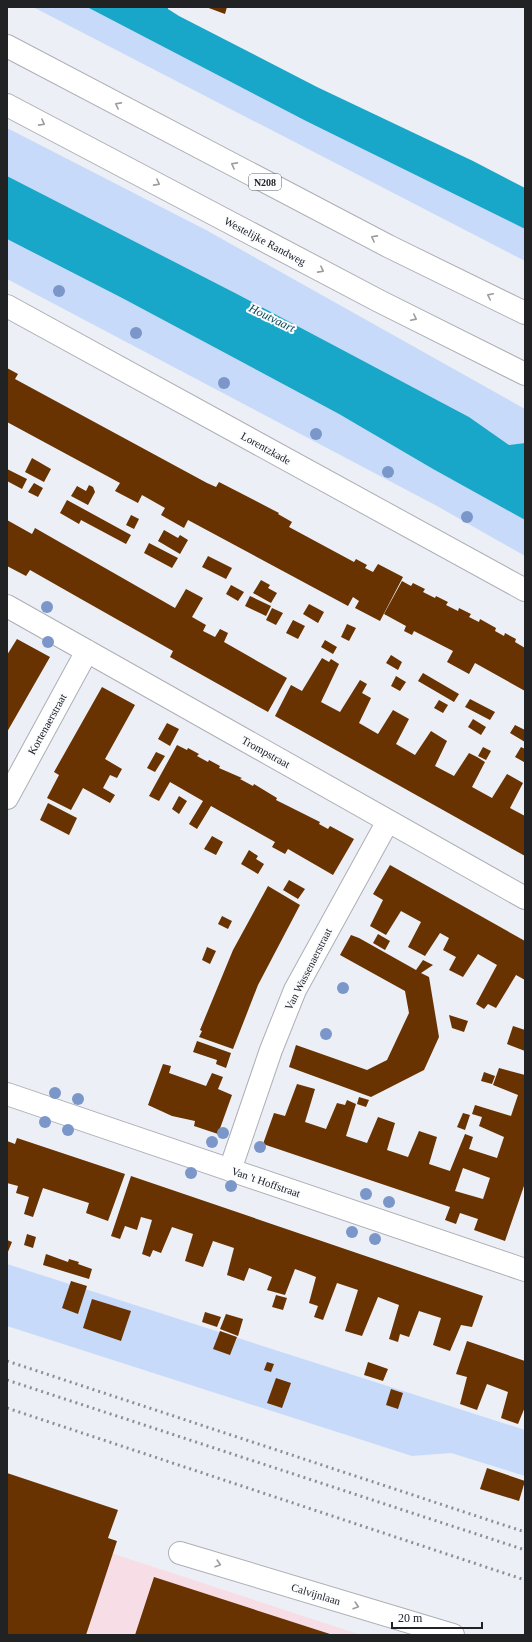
<svg xmlns="http://www.w3.org/2000/svg" width="532" height="1642" font-family="'Times New Roman',serif">
<style>
.commercial{fill:#f7dde5}
.green{fill:#c8daf9}
.water{fill:#18a7c8}
.building{fill:#683201;fill-rule:evenodd}
.lines{fill:none;stroke-linecap:round;stroke-linejoin:round}
.minor-casing{stroke:#acafb5;stroke-width:24}
.major-casing{stroke:#acafb5;stroke-width:24}
.minor{stroke:#fff;stroke-width:22}
.major{stroke:#fff;stroke-width:22}
.rail{stroke:#8d8f93;stroke-width:3;stroke-dasharray:2 4;stroke-linecap:butt}
.tree{fill:#7b96c8}
.oneway{stroke:#9b9c9c}
.labels{text-anchor:middle;dominant-baseline:central;stroke-width:4;stroke-linejoin:round;paint-order:stroke}
.shield{fill:#fbfcff;stroke:#626366;stroke-width:1}
.shield-label{font-size:10px;font-weight:bold;fill:#212224}
.street-label{font-size:11px;fill:#212224;stroke:#fbfcff}
.water-label{font-size:12px;font-style:italic;fill:#0c4452;stroke:#fbfcff}
</style>
<rect width="100%" height="100%" fill="#eceff5"/>
<path class="commercial" d="M7,1519L361,1635H7Z"/>
<path class="green" d="M33,7H87L306,121L525,229V261Z
M7,128L206,230L525,409V443L509,445L469,417L237,294L7,176Z
M7,239L124,299L339,414L433,469L525,520V556L437,506L7,279Z
M7,1264L525,1430V1476L451,1453L412,1456L7,1326Z"/>
<path class="water" d="M87,7H168V9L179,16L317,87L473,161L525,188V229L306,121Z
M7,176L237,294L469,417L509,445L525,443V520L433,469L339,414L124,299L7,239Z"/>
<path class="building" d="M206,7H227L225,14Z
M7,368L18,374L15,379L207,483L216,487L219,482L279,513L278,514L292,522L289,527L354,562L356,559L367,565L365,568L373,572L378,564L403,577L380,621L355,608L359,601L353,597L348,606L188,520L184,528L161,515L165,508L142,495L138,503L115,491L120,483L7,422Z
M32,458L51,469L44,482L25,472Z
M7,469L27,479L22,489L7,481Z
M34,483L43,488L38,497L28,492Z
M89,485L93,487L95,492L88,505L71,496L77,486L86,491Z
M67,500L131,535L126,544L81,520L79,524L60,513Z
M131,515L139,519L134,529L126,525Z
M7,520L32,534L35,528L175,608L186,589L203,598L192,617L206,625L203,631L215,637L220,629L228,633L224,642L287,678L268,712L170,657L173,651L81,599L30,570L26,576L7,566Z
M164,530L178,538L180,535L188,540L180,554L158,541Z
M149,543L178,558L172,568L144,553Z
M208,556L232,568L226,579L202,567Z
M261,580L270,585L268,588L277,593L271,603L253,593Z
M402,581L411,586L413,583L425,589L423,592L435,598L436,596L448,602L446,605L458,611L459,608L471,614L469,617L479,622L480,619L496,628L495,631L504,636L505,633L516,639L515,642L525,648V691L475,663L469,674L447,662L453,651L414,631L412,635L404,631L406,626L384,614Z
M231,585L244,592L238,601L226,594Z
M250,596L271,606L266,616L245,606Z
M309,604L324,612L318,623L303,614Z
M272,608L283,613L276,625L266,620Z
M293,620L305,626L298,639L286,633Z
M347,624L356,628L349,641L341,637Z
M17,639L50,657L7,732V655Z
M325,640L337,647L333,654L321,647Z
M391,655L402,662L398,670L386,663Z
M322,658L329,662L331,659L339,664L321,702L340,712L360,680L367,684L362,693L371,698L359,723L378,734L393,710L409,719L396,744L415,755L431,731L447,741L435,766L454,776L469,753L477,757L485,762L472,787L492,798L507,774L523,783L510,808L525,816V856L275,716L291,685L302,691Z
M423,673L459,694L454,702L418,681Z
M396,676L406,682L400,691L391,686Z
M102,687L135,705L105,759L122,769L117,778L110,775L103,788L115,795L110,803L83,788L71,810L47,798L59,775L54,772Z
M470,699L495,712L490,720L465,707Z
M439,700L448,705L443,713L434,708Z
M473,719L486,727L481,735L468,727Z
M167,723L179,729L170,746L158,739Z
M515,725L525,730V742L510,733Z
M177,745L187,750L188,748L199,754L197,756L208,762L209,760L220,766L219,768L242,778L240,779L253,786L254,784L277,798L276,800L320,822L319,824L328,829L330,826L354,839L333,875L288,849L285,854L272,847L275,842L211,806L197,829L189,824L203,801L170,782L159,801L149,796Z
M483,747L491,751L486,760L478,756Z
M521,747L525,749L524,762L515,757Z
M156,752L165,756L155,772L147,768Z
M179,796L187,801L179,814L172,809Z
M48,803L77,818L69,835L40,820Z
M212,836L223,842L216,855L204,849Z
M249,850L258,856L256,859L264,864L258,874L241,864Z
M390,865L525,941V980L516,975L496,1008L488,1004L484,1009L476,1004L497,965L478,954L463,977L449,970L456,957L443,950L449,938L440,933L425,956L408,947L421,922L401,911L386,935L370,926L383,900L373,894Z
M289,880L305,889L298,899L283,890Z
M268,886L300,905L258,985L233,1049L199,1037L202,1031L200,1030L233,950Z
M222,916L232,921L228,929L218,924Z
M378,934L390,941L385,950L373,943Z
M351,935L359,938L416,970L423,960L433,965L421,973L429,977L439,1037L424,1070L371,1097L289,1067L296,1045L367,1070L387,1060L409,1013L405,991L340,955Z
M207,947L216,951L210,964L202,960Z
M449,1015L468,1021L464,1032L452,1028Z
M513,1026L525,1030V1051L507,1044Z
M197,1041L231,1053L226,1068L216,1064L217,1060L193,1052Z
M163,1064L171,1066L169,1073L206,1086L212,1073L223,1077L218,1089L232,1095L218,1134L194,1126L195,1121L172,1116L148,1105Z
M499,1068L525,1075V1183L505,1241L474,1230L478,1219L460,1213L456,1224L445,1220L450,1207L263,1144L274,1113L285,1116L297,1084L315,1089L305,1122L326,1129L337,1103L345,1105L347,1100L356,1104L346,1136L367,1143L378,1117L395,1123L387,1150L408,1157L419,1131L437,1137L429,1164L450,1171L465,1134L473,1137L469,1149L497,1158L504,1137L479,1126L482,1117L472,1114L475,1105L511,1116L518,1095L493,1085ZM463,1168L490,1178L483,1199L455,1191Z
M484,1072L495,1076L492,1084L481,1081Z
M359,1097L369,1100L366,1107L357,1104Z
M463,1113L470,1115L465,1130L457,1127Z
M17,1138L125,1174L108,1221L86,1213L89,1203L43,1188L33,1217L24,1214L29,1197L16,1193L18,1186L7,1183V1141L15,1144Z
M131,1176L483,1296L472,1327L461,1325L450,1351L433,1345L441,1318L419,1311L409,1337L400,1334L398,1342L389,1339L399,1305L378,1297L362,1336L345,1331L358,1290L337,1283L323,1320L314,1317L318,1306L309,1303L316,1277L306,1273L295,1269L285,1295L267,1290L272,1277L260,1272L249,1268L244,1281L227,1275L234,1248L213,1241L203,1267L185,1261L193,1234L172,1227L161,1253L153,1250L150,1257L142,1254L152,1220L141,1217L137,1230L125,1226L120,1239L111,1236Z
M27,1234L36,1237L33,1248L24,1245Z
M7,1240L12,1242L7,1254Z
M46,1254L68,1262L69,1259L79,1262L78,1264L92,1269L89,1279L43,1265Z
M71,1281L87,1286L78,1314L62,1308Z
M276,1295L287,1298L283,1310L272,1307Z
M92,1299L131,1311L121,1341L83,1328Z
M205,1312L221,1317L217,1327L202,1322Z
M226,1314L243,1319L238,1336L220,1329Z
M220,1331L237,1337L230,1355L213,1349Z
M467,1341L525,1361V1407L518,1424L501,1418L508,1392L487,1384L477,1410L460,1404L467,1377L456,1374Z
M267,1362L274,1364L271,1372L264,1370Z
M368,1362L388,1369L383,1381L364,1375Z
M276,1378L291,1383L282,1408L267,1403Z
M391,1389L403,1393L398,1409L386,1405Z
M487,1468L525,1481L519,1501L480,1489Z
M7,1473L118,1510L108,1538L117,1541L86,1635H7Z
M154,1577L333,1635H135Z"/>
<g class="lines">
<defs>
<path id="minor" d="M7,306L525,590
M7,606L525,898
M7,798L87,651
M7,1094L525,1270
M230,1170L271,1050L295,990L388,821
M180,1553L453,1635"/>
<path id="major" d="M7,46L388,246L525,313
M7,105L379,301L525,374"/>
</defs>
<use href="#minor" class="minor-casing"/>
<use href="#major" class="major-casing"/>
<use href="#minor" class="minor"/>
<use href="#major" class="major"/>
<path class="rail" d="M7,1361L525,1532
M7,1380L525,1550
M7,1408L525,1580"/>
</g>
<g class="tree">
<circle cx="59" cy="291" r="6"/>
<circle cx="136" cy="333" r="6"/>
<circle cx="224" cy="383" r="6"/>
<circle cx="316" cy="434" r="6"/>
<circle cx="388" cy="472" r="6"/>
<circle cx="467" cy="517" r="6"/>
<circle cx="47" cy="607" r="6"/>
<circle cx="48" cy="642" r="6"/>
<circle cx="343" cy="988" r="6"/>
<circle cx="326" cy="1034" r="6"/>
<circle cx="55" cy="1093" r="6"/>
<circle cx="78" cy="1099" r="6"/>
<circle cx="45" cy="1122" r="6"/>
<circle cx="68" cy="1130" r="6"/>
<circle cx="223" cy="1133" r="6"/>
<circle cx="212" cy="1142" r="6"/>
<circle cx="260" cy="1147" r="6"/>
<circle cx="191" cy="1173" r="6"/>
<circle cx="231" cy="1186" r="6"/>
<circle cx="366" cy="1194" r="6"/>
<circle cx="389" cy="1202" r="6"/>
<circle cx="352" cy="1232" r="6"/>
<circle cx="375" cy="1239" r="6"/>
</g>
<defs><path id="oneway-chevron" d="M-2-3.5L2.5 0L-2 3.5" fill="none" stroke-width="1.6" stroke-linecap="round" stroke-linejoin="round"/></defs>
<g class="oneway">
<use href="#oneway-chevron" transform="translate(118 105) rotate(-152)"/>
<use href="#oneway-chevron" transform="translate(42 123) rotate(28)"/>
<use href="#oneway-chevron" transform="translate(234 165) rotate(-152)"/>
<use href="#oneway-chevron" transform="translate(157 183) rotate(28)"/>
<use href="#oneway-chevron" transform="translate(374 238) rotate(-152)"/>
<use href="#oneway-chevron" transform="translate(321 270) rotate(28)"/>
<use href="#oneway-chevron" transform="translate(490 296) rotate(-154)"/>
<use href="#oneway-chevron" transform="translate(414 318) rotate(27)"/>
<use href="#oneway-chevron" transform="translate(218 1564) rotate(17)"/>
<use href="#oneway-chevron" transform="translate(356 1606) rotate(17)"/>
</g>
<g class="labels">
<rect class="shield" x="249" y="174" width="32" height="16" rx="3"/>
<g class="shield-label">
<text x="265" y="182">N208</text>
</g>
<g class="street-label">
<text transform="translate(265 241) rotate(28)">Westelijke Randweg</text>
<text transform="translate(266 448) rotate(29)">Lorentzkade</text>
<text transform="translate(47 724) rotate(-61)">Kortenaerstraat</text>
<text transform="translate(266 752) rotate(29)">Trompstraat</text>
<text transform="translate(308 969) rotate(-63)">Van Wassenaerstraat</text>
<text transform="translate(266 1182) rotate(19)">Van 't Hoffstraat</text>
<text transform="translate(316 1594) rotate(17)">Calvijnlaan</text>
</g>
<g class="water-label">
<text transform="translate(272 318) rotate(26)">Houtvaart</text>
</g>
</g>
<rect width="532" height="1642" fill="none" stroke="#212224" stroke-width="16"/>
<path d="M392 1622v6h90v-6" fill="none" stroke="#212224" stroke-width="2"/>
<text x="398" y="1622" font-size="12" fill="#212224" stroke="#fbfcff" stroke-width="3" paint-order="stroke">20 m</text>
</svg>
